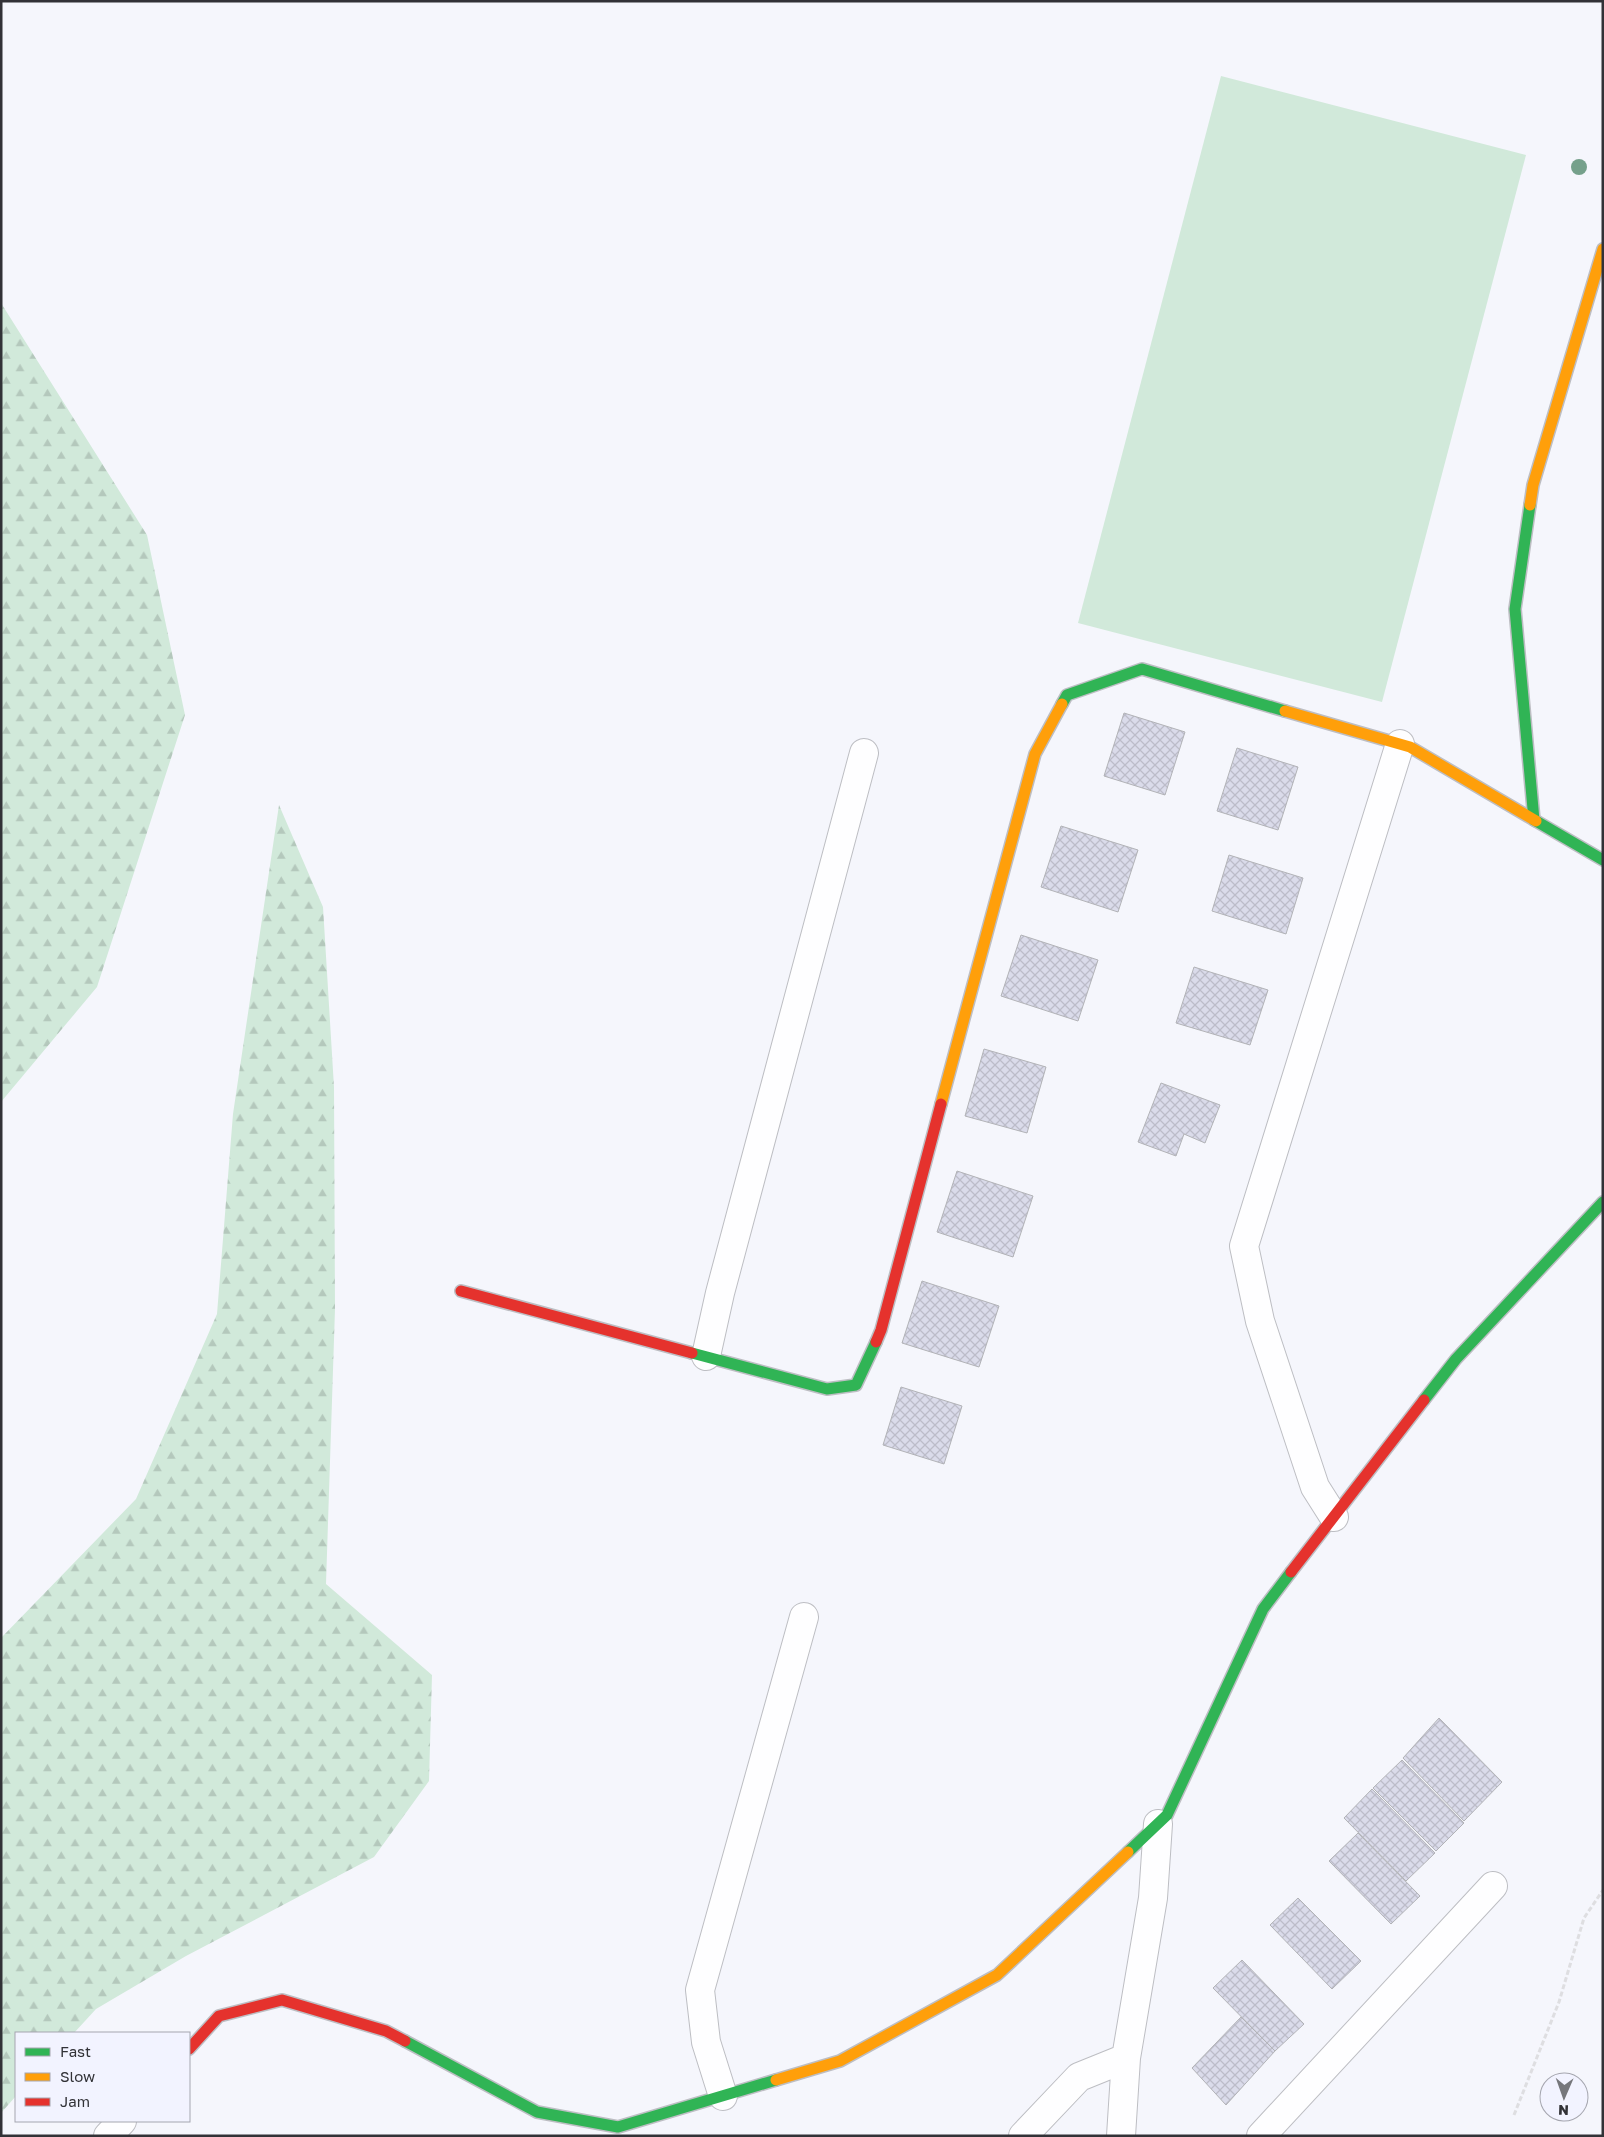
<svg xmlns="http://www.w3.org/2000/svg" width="1604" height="2137" font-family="'Golos Text',sans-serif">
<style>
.grass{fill:#d1e9da}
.forest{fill:url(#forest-firs)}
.building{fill:url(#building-cross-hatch);stroke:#b2b3b7}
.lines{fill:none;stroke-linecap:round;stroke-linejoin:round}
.street-casing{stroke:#bdbec3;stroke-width:30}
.fast-casing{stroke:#bdbec3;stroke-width:14}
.slow-casing{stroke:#bdbec3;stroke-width:14}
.jam-casing{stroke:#bdbec3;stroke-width:14}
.path{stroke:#dedee1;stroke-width:3;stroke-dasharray:5 2.5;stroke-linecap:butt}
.street{stroke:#fefeff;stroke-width:28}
.fast{stroke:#30b455;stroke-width:11}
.slow{stroke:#ff9f0a;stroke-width:11}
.jam{stroke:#e5322d;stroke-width:11}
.tree{fill:#75a08b}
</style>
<defs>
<pattern id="forest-firs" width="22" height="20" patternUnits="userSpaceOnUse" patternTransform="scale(1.25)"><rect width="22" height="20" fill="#d1e9da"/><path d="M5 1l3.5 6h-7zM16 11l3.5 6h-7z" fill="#b4c8bc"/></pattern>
<pattern id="building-cross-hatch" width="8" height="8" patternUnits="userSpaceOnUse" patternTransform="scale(1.25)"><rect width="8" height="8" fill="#dadbea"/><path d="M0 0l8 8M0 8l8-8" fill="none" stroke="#bcbcc9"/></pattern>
</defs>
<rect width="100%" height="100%" fill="#f5f6fc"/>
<path class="grass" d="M1221,76L1526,155L1382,702L1078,623Z"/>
<path class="forest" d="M1,303L147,535L185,715L97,987L1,1102Z
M279,805L323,907L334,1087L335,1309L326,1584L432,1675L429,1781L374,1857L186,1956L96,2009L74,2033H16V2096L1,2113V1638L136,1499L217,1314L233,1114Z"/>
<path class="building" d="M1124,713L1185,732L1165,795L1104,776Z
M1237,748L1298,767L1278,830L1217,811Z
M1061,826L1138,850L1118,912L1041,887Z
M1229,855L1303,878L1286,934L1212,911Z
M1021,935L1098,960L1078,1021L1001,996Z
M1194,967L1268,990L1250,1045L1176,1023Z
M984,1049L1046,1067L1027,1133L965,1116Z
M1161,1083L1220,1105L1205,1143L1184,1134L1176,1156L1138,1142Z
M957,1171L1033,1196L1013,1257L937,1232Z
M922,1281L999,1306L979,1367L902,1343Z
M901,1387L962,1406L944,1464L883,1445Z
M1439,1718L1502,1782L1464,1821L1403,1758Z
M1402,1760L1464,1823L1436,1851L1373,1788Z
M1372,1789L1435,1853L1406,1881L1344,1818Z
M1358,1833L1420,1896L1391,1924L1329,1861Z
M1298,1898L1361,1961L1332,1989L1270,1925Z
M1242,1960L1304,2024L1275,2051L1213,1988Z
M1241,2017L1275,2051L1226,2105L1192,2068Z"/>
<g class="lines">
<defs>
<path id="street" d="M706,1356L720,1293L864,753
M1334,1517L1315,1487L1260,1321L1244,1246L1400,744
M723,2096L706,2042L700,1990L804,1617
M108,2136L122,2121
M1023,2136L1079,2077L1126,2058
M1121,2136L1126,2058L1153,1898L1158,1824
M1261,2136L1493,1886"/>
<path id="fast" d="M1530,505L1515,609L1534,820
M1062,704L1067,695L1142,669L1285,711
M1536,821L1603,860
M692,1353L827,1389L856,1385L876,1342
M1424,1400L1456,1359L1603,1202
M1128,1852L1167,1815L1263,1609L1291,1572
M405,2041L537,2112L618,2127L776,2080"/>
<path id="slow" d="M1530,505L1533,485L1603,249
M1285,711L1410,747L1536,821
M941,1104L1035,754L1062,704
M776,2080L840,2061L997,1975L1128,1852"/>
<path id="jam" d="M461,1291L692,1353
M876,1342L881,1330L941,1104
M1291,1572L1424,1400
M189,2049L219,2016L282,2000L386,2031L405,2041"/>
</defs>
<use href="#street" class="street-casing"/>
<use href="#fast" class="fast-casing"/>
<use href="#slow" class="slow-casing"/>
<use href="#jam" class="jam-casing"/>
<path class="path" d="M1514,2115L1559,2002L1584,1918L1603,1890"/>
<use href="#street" class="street"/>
<use href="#fast" class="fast"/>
<use href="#slow" class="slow"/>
<use href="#jam" class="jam"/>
</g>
<circle class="tree" cx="1579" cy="167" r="8"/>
<rect width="1604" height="2137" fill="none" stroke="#323237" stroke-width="5"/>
<rect x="15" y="2032" width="175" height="90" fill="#f2f3ff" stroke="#a5a6af"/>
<rect x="25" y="2048" width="25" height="8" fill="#30b455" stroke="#a5a6af"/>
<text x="60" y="2057" font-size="15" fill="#323237">Fast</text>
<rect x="25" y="2073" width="25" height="8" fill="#ff9f0a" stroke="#a5a6af"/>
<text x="60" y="2082" font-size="15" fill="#323237">Slow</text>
<rect x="25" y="2098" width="25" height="8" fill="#e5322d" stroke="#a5a6af"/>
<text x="60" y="2107" font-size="15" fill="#323237">Jam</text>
<g transform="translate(1564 2097) rotate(182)"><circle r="24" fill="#f2f3ff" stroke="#a5a6af"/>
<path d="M0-4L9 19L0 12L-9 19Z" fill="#76777c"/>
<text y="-8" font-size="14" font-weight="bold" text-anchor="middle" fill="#323237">N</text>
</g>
</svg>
